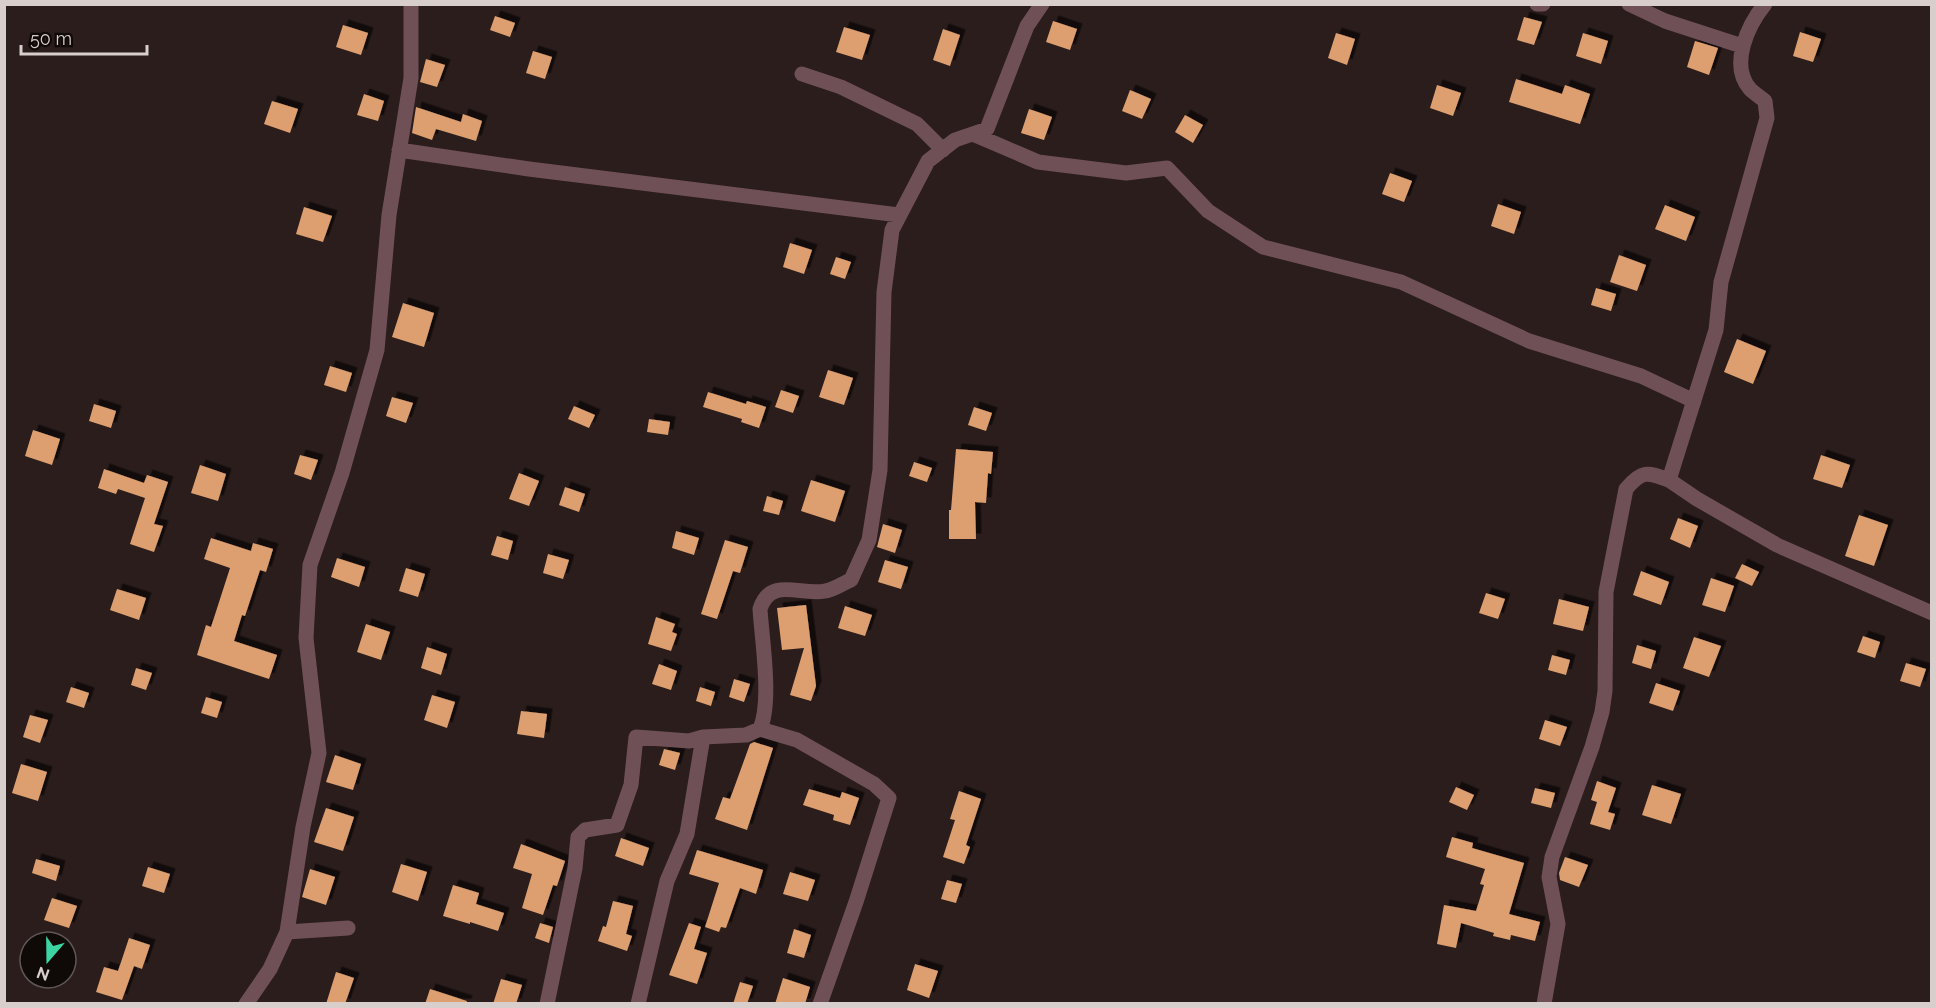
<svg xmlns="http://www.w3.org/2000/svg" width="1936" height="1008" font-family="Raleway,sans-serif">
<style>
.building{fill:#dd9f6f;filter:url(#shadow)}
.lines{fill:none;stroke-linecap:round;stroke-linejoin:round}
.minor{stroke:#705057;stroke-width:15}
</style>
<defs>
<filter id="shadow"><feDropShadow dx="5.5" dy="-5.5" stdDeviation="0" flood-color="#0009"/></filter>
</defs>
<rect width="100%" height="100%" fill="#2a1d1b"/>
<path class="building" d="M495,16L515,23L510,37L490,30Z
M1524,17L1542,22L1534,45L1517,40Z
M1053,21L1077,29L1070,50L1046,42Z
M343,25L368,33L361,55L336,47Z
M844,27L870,35L862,60L836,52Z
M943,29L960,35L950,66L933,60Z
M1800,32L1821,39L1813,62L1793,56Z
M1336,33L1355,39L1347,65L1328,58Z
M1583,33L1608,41L1601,64L1576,56Z
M1695,41L1718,48L1709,75L1687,67Z
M533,51L552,57L545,79L526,73Z
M426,59L445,65L437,87L420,82Z
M1516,79L1562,94L1565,85L1590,94L1580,124L1509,102Z
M1437,85L1461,93L1453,116L1430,108Z
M1130,90L1151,99L1142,119L1122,111Z
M364,94L384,101L378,121L357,115Z
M272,101L298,109L290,133L264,124Z
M416,107L461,122L463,114L482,121L476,141L436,129L432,140L412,133Z
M1029,109L1052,117L1044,140L1021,133Z
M1185,115L1203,125L1193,143L1175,132Z
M1390,173L1412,181L1404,202L1382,194Z
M1498,204L1521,212L1514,234L1491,226Z
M1665,205L1695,217L1686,241L1655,229Z
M304,207L332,216L323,242L296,234Z
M790,243L812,250L804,274L783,267Z
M1619,255L1646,265L1637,291L1610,282Z
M836,257L851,262L845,279L830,274Z
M1596,288L1616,294L1611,311L1591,305Z
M403,303L434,313L424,347L392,337Z
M1737,339L1766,351L1753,384L1724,372Z
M330,366L352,373L346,392L324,385Z
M828,370L853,378L844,405L819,397Z
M781,390L799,396L793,413L775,407Z
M708,392L746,404L747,401L766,407L759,428L741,422L742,419L703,407Z
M392,397L413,403L406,423L386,416Z
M94,404L116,411L111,428L89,421Z
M574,406L595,415L589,428L568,419Z
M974,407L992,413L986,431L968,425Z
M649,419L670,422L668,435L647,432Z
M33,430L60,439L52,465L25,456Z
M956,449L993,452L991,474L988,473L986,503L975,502L976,539H949V510H951Z
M300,455L318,460L311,480L294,474Z
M1821,455L1850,465L1842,488L1813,479Z
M914,462L932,468L927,482L909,476Z
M200,465L226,474L218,501L191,493Z
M104,469L144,483L147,475L168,482L154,524L163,526L154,552L130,544L145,498L118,489L116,494L98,488Z
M519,473L539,481L529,506L509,499Z
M811,480L845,491L835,522L801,511Z
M565,487L585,494L579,512L559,505Z
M767,496L783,501L779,515L763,511Z
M1859,515L1888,525L1874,566L1845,556Z
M1678,518L1698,526L1690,548L1670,539Z
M883,524L902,530L895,553L877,547Z
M676,531L699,538L694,555L672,548Z
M497,536L513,541L508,560L491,555Z
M211,538L251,551L253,543L273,549L266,572L260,570L245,616L242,615L234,641L277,655L269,679L197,655L206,625L211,627L230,568L204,559Z
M725,540L748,547L740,573L733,571L717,619L701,614Z
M548,554L569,560L563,579L543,573Z
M337,558L365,567L359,587L331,577Z
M885,560L908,567L901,589L878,582Z
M1742,564L1759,572L1752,586L1735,578Z
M406,568L425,574L418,597L399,591Z
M1641,571L1669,582L1661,605L1633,595Z
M1711,578L1734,586L1725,612L1702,605Z
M117,589L146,598L139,620L110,610Z
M1486,593L1505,599L1498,619L1479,613Z
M1559,599L1589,607L1583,631L1553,624Z
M806,605L816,686L811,701L790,695L804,648L782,650L777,608Z
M845,606L872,615L865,636L838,628Z
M656,617L675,624L672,632L677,634L671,651L648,644Z
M366,624L390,632L381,660L357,652Z
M1863,636L1880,642L1875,658L1857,652Z
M1694,637L1721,646L1709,677L1683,668Z
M1637,645L1656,651L1651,669L1632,663Z
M427,647L447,654L441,675L421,668Z
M1552,655L1570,660L1566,675L1548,670Z
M1906,663L1926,669L1920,687L1900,681Z
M659,664L677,671L671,690L652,684Z
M136,668L152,673L146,690L131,685Z
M734,679L750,684L744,702L729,697Z
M1656,683L1680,691L1673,711L1649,703Z
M71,687L89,693L84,708L66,702Z
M700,687L715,692L711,706L696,701Z
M432,695L455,702L447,728L424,720Z
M206,697L222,702L217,718L201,713Z
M521,711L547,714L544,738L517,734Z
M30,715L48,720L40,743L23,737Z
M1545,720L1567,727L1560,746L1539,739Z
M754,742L773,748L747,830L715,819L723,797L730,799L750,744Z
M664,749L680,753L675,770L659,765Z
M335,755L361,764L353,790L326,782Z
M21,764L47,772L38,801L12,793Z
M1597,781L1616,788L1608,812L1615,814L1610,830L1590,824L1597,802L1591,800Z
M1652,785L1681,794L1671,824L1642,815Z
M1456,787L1474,795L1467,810L1449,802Z
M1535,788L1555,793L1551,808L1531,803Z
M809,789L840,798L842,792L859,798L850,825L833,820L834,815L803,805Z
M959,791L981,799L966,845L970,847L964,864L943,857L955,820L950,819Z
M326,808L354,817L343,851L314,842Z
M1452,837L1473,843L1472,848L1524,863L1509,914L1540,922L1535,941L1511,935L1510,940L1493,936L1494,933L1461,923L1456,948L1437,944L1444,905L1476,911L1484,885L1480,884L1485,869L1446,857Z
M621,838L649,848L643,866L615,856Z
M521,844L565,861L557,886L553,885L543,915L522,908L532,874L513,868Z
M697,850L763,870L756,894L740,888L726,928L721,927L719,932L705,927L719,883L689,874Z
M1565,857L1588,865L1579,887L1560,880L1559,873Z
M36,859L60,866L56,881L32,873Z
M401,864L427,872L418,901L392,892Z
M148,867L170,874L164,893L142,886Z
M310,869L335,877L326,905L302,897Z
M790,872L815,880L808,901L783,894Z
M947,880L962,884L956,903L941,899Z
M453,885L479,893L476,904L504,913L498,931L470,922V924L443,916Z
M52,898L77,906L69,928L44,920Z
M613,901L633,906L626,934L632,936L627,951L598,941L603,926L606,927Z
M540,923L553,927L549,943L535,938Z
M689,923L701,927L694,949L707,953L697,984L669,975Z
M794,929L811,935L804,958L787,953Z
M129,938L150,945L142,969L134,966L122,1000L96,992L104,967L118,971Z
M915,964L938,971L929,998L907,990Z
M336,972L354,978L345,1004H326Z
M783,978L810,987L805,1004H775Z
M501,979L522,985L516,1004H493Z
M740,982L753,986L747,1004H733Z
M430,989L467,1001L466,1004H425Z"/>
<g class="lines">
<path class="minor" d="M1537,4H1543
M1629,4L1665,21L1742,46
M802,74L841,87L917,124L943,150
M973,134L1038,162L1126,173L1167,168L1208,211L1263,247L1401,282L1529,341L1641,376L1694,401
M399,150L529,169L899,215
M1669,480L1697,499L1777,545L1932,613
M760,729L797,740L874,784L889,798L856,902L820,1004
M287,932L348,928
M246,1004L270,969L287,932L303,827L319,753L306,638L310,565L342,473L377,350L389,215L411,78V4
M547,1004L575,868L578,837L585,830L617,825L631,785L636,737L689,741L703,737L746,735L760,729C772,701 762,641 760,609C770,576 801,596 825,591C834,590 843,583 851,580L869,540L880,470L884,292L892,230L928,161L955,140L987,129L1027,26L1042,4
M638,1004L667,881L687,834L703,737
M1544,1004L1558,924L1549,877L1552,857L1592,747L1602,712L1605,691L1606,592L1626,489C1642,470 1647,472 1669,480L1716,330L1721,282L1767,118L1765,101C1760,97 1754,93 1750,89C1729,65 1748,25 1765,4"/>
</g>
<rect width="1936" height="1008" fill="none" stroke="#d8cfcd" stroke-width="12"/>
<g transform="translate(48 960) rotate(200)"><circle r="28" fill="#0f0908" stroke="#5f5857" stroke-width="1.5"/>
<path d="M0-4.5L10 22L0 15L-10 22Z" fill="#3cd4a3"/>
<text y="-9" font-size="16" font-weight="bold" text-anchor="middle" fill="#d8cfcd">N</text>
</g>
<path d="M21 45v9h126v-9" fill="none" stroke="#d8cfcd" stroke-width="3"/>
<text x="30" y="45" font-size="18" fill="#d8cfcd" stroke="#0f0908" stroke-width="4.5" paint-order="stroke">50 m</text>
</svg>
